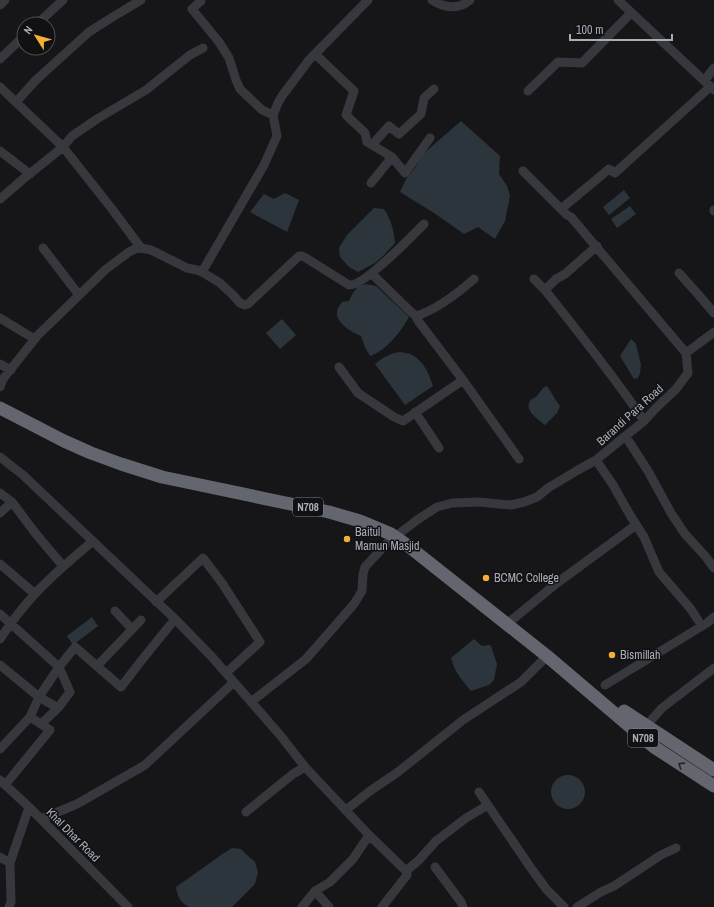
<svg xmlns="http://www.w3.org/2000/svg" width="714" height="907" font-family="'Archivo Narrow',sans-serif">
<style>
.water{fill:#2c353c}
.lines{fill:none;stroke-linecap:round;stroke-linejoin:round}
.minor{stroke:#37383d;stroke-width:9}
.highway{stroke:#63666e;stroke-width:13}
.oneway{stroke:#26262a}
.poi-dot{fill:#f2b134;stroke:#111113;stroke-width:1.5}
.labels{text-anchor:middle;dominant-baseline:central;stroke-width:3;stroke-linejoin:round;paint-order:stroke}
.shield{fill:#111113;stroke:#7b7e86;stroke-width:1}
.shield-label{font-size:11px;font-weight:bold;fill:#a8adb8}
.street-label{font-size:12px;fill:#a8adb8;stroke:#111113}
.poi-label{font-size:12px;fill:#a8adb8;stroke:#111113;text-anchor:start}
</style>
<rect width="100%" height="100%" fill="#161618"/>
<path class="water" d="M461,121L500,156L499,174L507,186L510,196L505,221L495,239L478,227L464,234L434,213L400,192L406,179L415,168L423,154Z
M624,190L630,198L609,215L603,207Z
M285,193L299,200L287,232L250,212L264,194L274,199Z
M630,206L636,214L617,228L611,219Z
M374,208L384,209C391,220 394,230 395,243L383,256L375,263L358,272L349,267L340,257L339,248L347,235Z
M367,284L376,286L409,317C403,328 394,340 384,348C381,351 375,354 370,356L365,347L361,336C351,332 332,321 338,308C339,306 341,304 342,302L349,301L353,293L358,286Z
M282,319L296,335L280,349L266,333Z
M631,339L636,344L641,365L640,373L638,378L634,379L620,356Z
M400,352C404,353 409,353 412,355C424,361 429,374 433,386L405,405L375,364C382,358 390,353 400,352Z
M547,386C552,393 555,400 560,406L557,413L545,425C539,420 522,409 531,400C532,398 535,398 536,397C539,394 541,390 544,387Z
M92,617L98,626L73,645L67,636Z
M474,639L482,646L489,645L491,646L497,664L494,680L489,685L471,691C462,680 455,673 451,658Z
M551 792a17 17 0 1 1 34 0a17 17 0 1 1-34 0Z
M232,848L241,849L248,856L255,862L258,872L255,884L232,907H189C181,903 177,897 176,887L224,853Z"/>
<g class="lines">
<path class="minor" d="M200,0L201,1L192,9L219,42L229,58
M432,0C444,8 459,10 470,0
M618,0L714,90
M0,5L5,0
M37,24L63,0
M315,54L354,91L346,115L365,133L367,142L392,157L371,183
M0,59L24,36
M230,61L236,80L240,89L262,110L273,115
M704,81L714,68
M0,87L63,147L112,209L141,248
M528,91L558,62L582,63L628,16
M16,102L36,80L89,32L111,18L141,0
M372,145L389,126L399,134L421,114L424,98L434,89
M0,151L30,174
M392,157L405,173L430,138
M0,199L22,180L63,147L72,136L97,119L146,90L190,55L203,48
M561,209L609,169L615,173L710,87
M714,210V211
M43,248L79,295
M202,272L264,165L277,136L273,115L278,103L282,96L309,60L368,0
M679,273L696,292L714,313
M372,274L412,313L417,316C439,308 457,294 474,279
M534,279L545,290C579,333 614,376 644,421
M545,290L556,279L565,274L597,246
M415,315L419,322L463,380L519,459
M0,318L33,338
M686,353L714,332
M0,364L11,370
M339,367L358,393L394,417L403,421L463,380
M0,387L3,379L38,335L70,304L105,270L129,252L135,249L141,248L151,250L187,268L197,270L202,272L220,283L233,295L240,303L245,305L248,304L299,256H302L306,258L349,285C363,287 412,236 424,224
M415,412L439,448
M626,437L648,471L671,513L685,534L706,557L714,568
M0,457L23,475L175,619L212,657L280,735L305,767L369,835L406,871L407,873V875L382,907
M596,460L613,485L630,515L644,537L659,572L690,608L698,620
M0,493L12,502L36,534L63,566
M0,513L12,502
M0,564L35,594
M156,602L203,558L222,583L260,642L226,673
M115,611L132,629
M0,614L59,667L75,647L121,687L141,661L175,619
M507,624L557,583L636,525
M0,639C10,624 21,609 34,595C52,575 73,558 93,541
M0,665L39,697L58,708L70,692L59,667
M97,666L141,620
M605,685L707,623L714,617
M251,702L306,659L327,635L354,604L362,591L363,574L365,567L389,541L395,537L417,520L437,507L452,503L479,502L511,505L524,502L537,497L548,488L578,470L596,460L644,421L655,409L676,389L688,373L686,353L571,217L567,215L523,171
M41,724L58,708
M646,726L662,708L714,668
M0,749L30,717L39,697L59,667
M0,780L29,807L128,907
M5,785L50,730L30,717
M479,792L533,871L547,890L564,907
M346,810L370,791L398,772L463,720L521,682L547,656
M246,812L293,774L305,767
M41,819L77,804L145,765L234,682
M0,857L10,863
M435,867L461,902L463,907
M406,871L419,860L436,841L466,818L488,805
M315,891L329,907
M9,907L11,902L10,863L29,807
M302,907L315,891L330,882L353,859L369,835
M577,907L601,892L614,886L661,855L676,848"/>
<path class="highway" d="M0,408L64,441L91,453L121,464L162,477L329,512L360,521L391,534L407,545L547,656L654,747L714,786
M624,711L714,770"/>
</g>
<defs><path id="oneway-chevron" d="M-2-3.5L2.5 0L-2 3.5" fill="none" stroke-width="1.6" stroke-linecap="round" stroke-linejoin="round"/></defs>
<use class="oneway" href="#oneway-chevron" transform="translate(681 765) rotate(-147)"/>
<g class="poi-dot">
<circle cx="347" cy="539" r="4"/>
<circle cx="486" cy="578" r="4"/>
<circle cx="612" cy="655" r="4"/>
</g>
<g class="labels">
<g class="shield">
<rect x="293" y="498" width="30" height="18" rx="3"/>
<rect x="628" y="729" width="30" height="18" rx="3"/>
</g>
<g class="shield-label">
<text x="308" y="507">N708</text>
<text x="643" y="738">N708</text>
</g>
<g class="street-label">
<text transform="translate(630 415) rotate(-42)">Barandi Para Road</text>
<text transform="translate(73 835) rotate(45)">Khal Dhar Road</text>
</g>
<g class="poi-label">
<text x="355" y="532">Baitul<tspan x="355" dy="14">Mamun Masjid</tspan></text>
<text x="494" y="578">BCMC College</text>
<text x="620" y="655">Bismillah</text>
</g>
</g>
<g transform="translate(36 36) rotate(307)"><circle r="19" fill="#111113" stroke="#4d4f55"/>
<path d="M0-3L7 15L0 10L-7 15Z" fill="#f2b134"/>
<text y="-6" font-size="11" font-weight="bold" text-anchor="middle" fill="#a8adb8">N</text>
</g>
<path d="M570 34v6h102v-6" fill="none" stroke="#a8adb8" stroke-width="2"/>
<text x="576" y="34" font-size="12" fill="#a8adb8" stroke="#111113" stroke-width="3" paint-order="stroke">100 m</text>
</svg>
